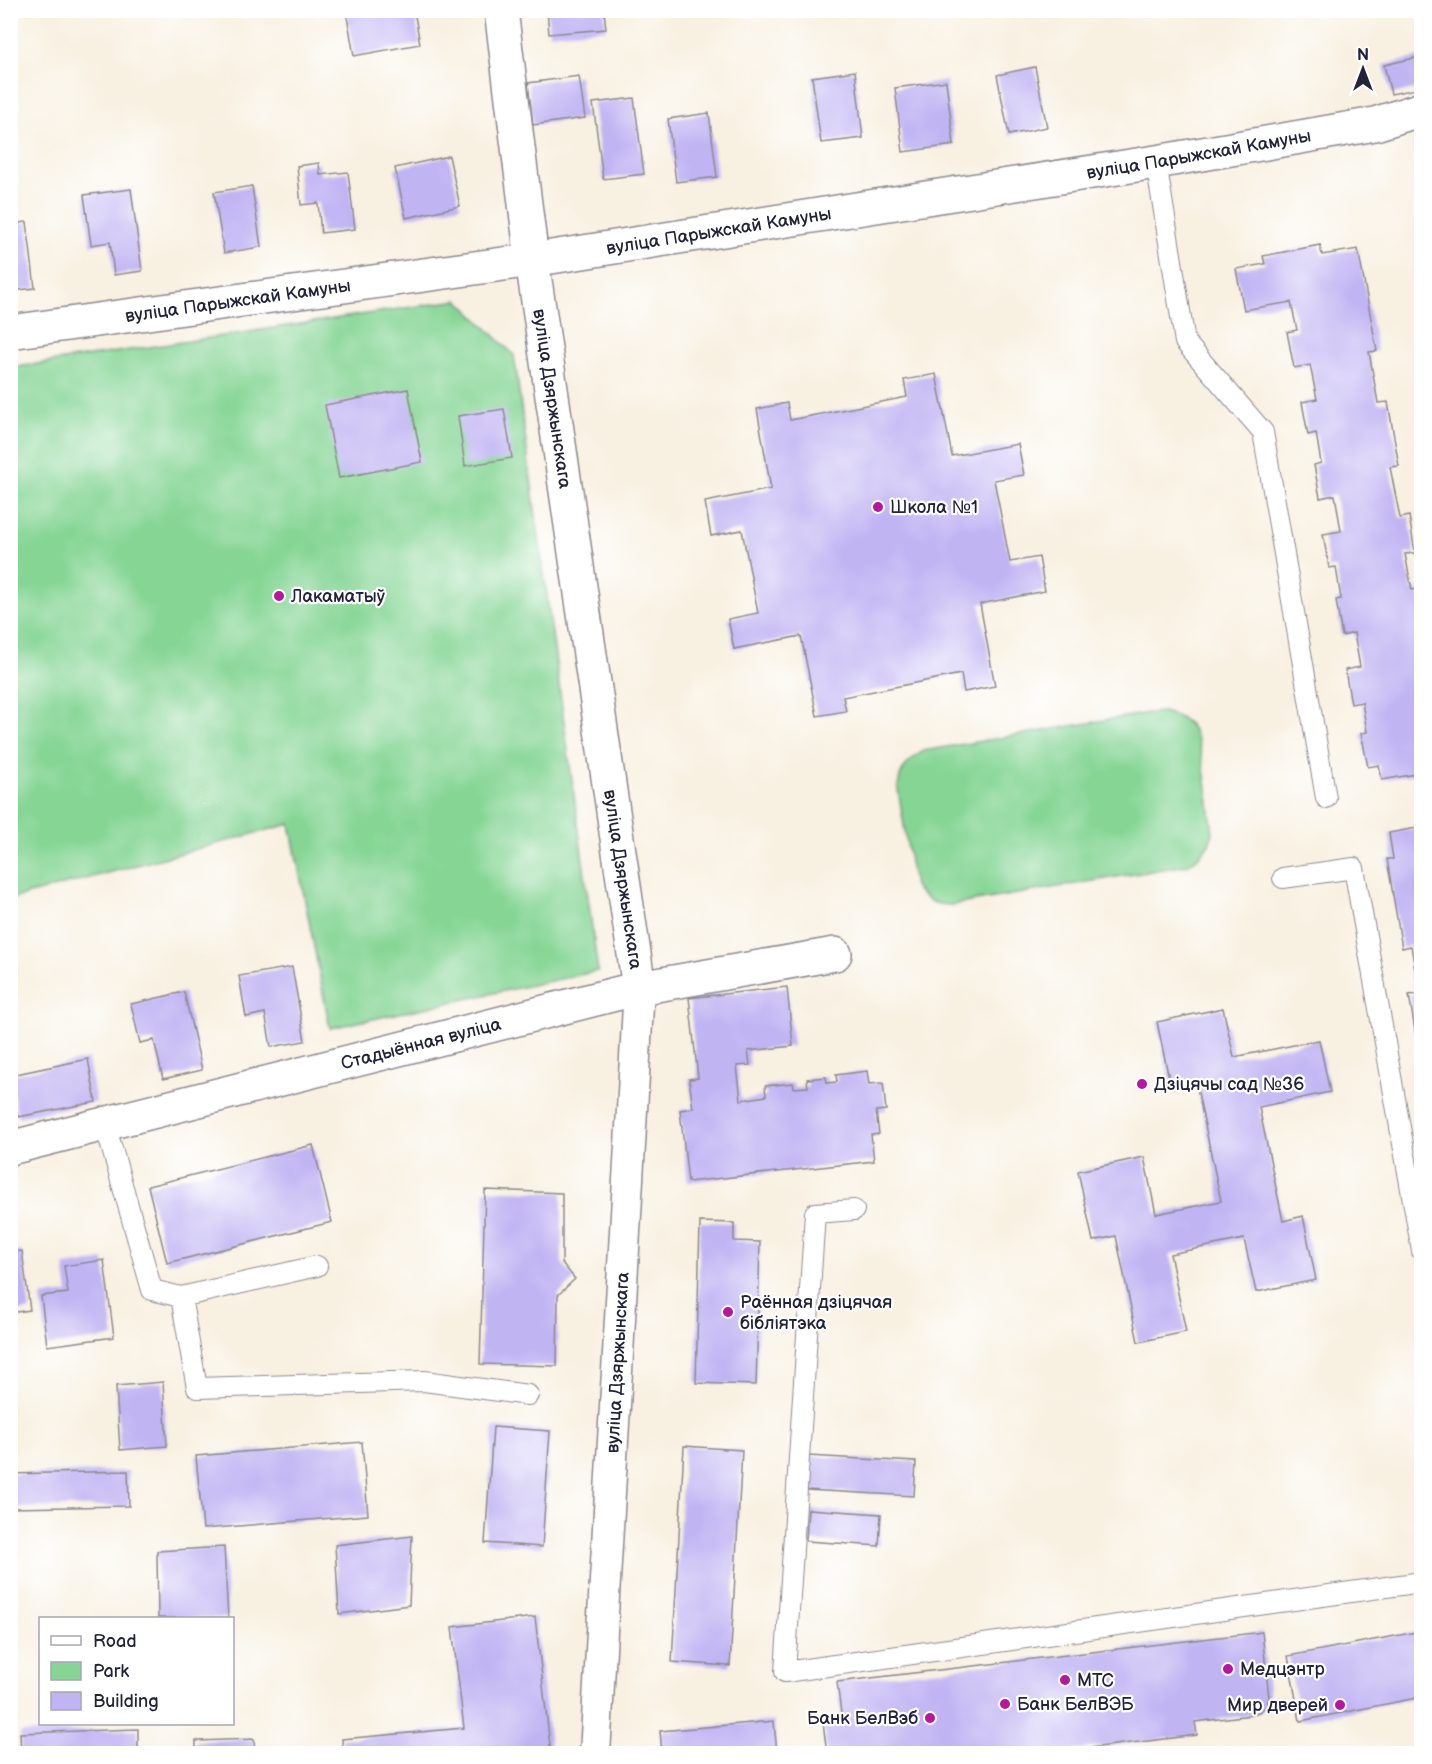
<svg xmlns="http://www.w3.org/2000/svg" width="1432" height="1764" font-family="'Balsamiq Sans',sans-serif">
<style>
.green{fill:#86d595;stroke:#547c68;stroke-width:1.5}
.building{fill:#c0b4f3}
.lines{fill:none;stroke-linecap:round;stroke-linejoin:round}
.service-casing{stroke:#8d898e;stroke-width:22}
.pedestrian-casing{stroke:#8d898e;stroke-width:33}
.minor-casing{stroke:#8d898e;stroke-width:36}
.tertiary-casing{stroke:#8d898e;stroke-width:36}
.service{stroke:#fff;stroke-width:20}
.pedestrian{stroke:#fff;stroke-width:30}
.minor{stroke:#fff;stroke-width:33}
.tertiary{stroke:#fff;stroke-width:33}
.poi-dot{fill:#b5179e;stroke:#fff;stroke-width:2}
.labels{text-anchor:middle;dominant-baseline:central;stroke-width:4.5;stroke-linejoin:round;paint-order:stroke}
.street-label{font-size:18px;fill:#22223b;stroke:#fff}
.poi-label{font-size:18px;fill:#22223b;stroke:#fff;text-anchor:start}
</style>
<rect width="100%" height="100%" fill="#fff"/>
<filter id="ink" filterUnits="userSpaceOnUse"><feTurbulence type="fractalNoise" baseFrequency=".0167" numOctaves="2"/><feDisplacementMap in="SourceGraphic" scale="12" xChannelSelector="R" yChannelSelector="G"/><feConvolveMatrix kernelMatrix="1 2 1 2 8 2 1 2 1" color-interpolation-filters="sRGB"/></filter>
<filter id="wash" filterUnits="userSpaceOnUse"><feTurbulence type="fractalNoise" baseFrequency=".008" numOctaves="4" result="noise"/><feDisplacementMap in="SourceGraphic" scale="24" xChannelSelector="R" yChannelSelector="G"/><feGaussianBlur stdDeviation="1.35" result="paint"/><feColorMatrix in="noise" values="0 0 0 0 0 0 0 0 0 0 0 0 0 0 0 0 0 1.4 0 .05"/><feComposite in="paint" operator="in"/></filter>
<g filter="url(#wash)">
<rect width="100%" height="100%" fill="#f8f0e0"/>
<path class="green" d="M458,300L514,355L598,971L330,1028L290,824L11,899V368Z
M1163,712C1174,715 1184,718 1191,727C1204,744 1209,809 1213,833C1209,848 1200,857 1187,865L952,905C934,905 924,900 914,886L898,789C899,770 907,762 923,751L1148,713Z"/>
<g id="blocks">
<path class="building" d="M346,10H414L420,44L354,56Z
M547,10H604L606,29L549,34Z
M1419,57L1422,88L1391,94L1384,65Z
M1035,67L1047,127L1009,135L997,75Z
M855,71L863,138L821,143L812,77Z
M579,76L585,118L533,125L528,83Z
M946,81L954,145L903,152L895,88Z
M634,98L644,174L603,179L593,103Z
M709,113L717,177L676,182L668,119Z
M449,156L460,206L406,218L395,168Z
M319,163L320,175L348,172L355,229L321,233L318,203L301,205L297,166Z
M252,186L261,247L224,253L214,192Z
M131,189L142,271L114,275L110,242L91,245L84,195Z
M27,222L35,288L10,291V224Z
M1320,245L1322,255L1358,249L1377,351L1369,352L1378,403L1388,402L1399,466L1390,467L1400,518L1409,516L1415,553L1405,554L1412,590L1418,589L1422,606V623L1416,624L1422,654V773L1382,780L1379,765L1368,767L1361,733L1367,732L1362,702L1351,704L1345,670L1360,667L1354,633L1342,636L1336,600L1341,599L1336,567L1329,568L1323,534L1341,531L1335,495L1320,498L1314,465L1321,463L1316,433L1308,435L1302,402L1317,399L1310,365L1294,368L1287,332L1297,330L1291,302L1244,310L1236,269L1265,264L1263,256Z
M936,374L952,456L1018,444L1024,475L994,480L1010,562L1039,557L1045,591L980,604L995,686L964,692L961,674L843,697L846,711L817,716L801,636L734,649L728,619L758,613L742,530L711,536L705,502L771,489L757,409L787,403L790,420L907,397L904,380Z
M408,389L422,462L339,478L325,405Z
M504,409L512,458L465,466L458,416Z
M1422,827V1060H1420L1409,995L1419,994L1411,946L1402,948L1387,859H1393L1389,833Z
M292,967L305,1041L271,1047L265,1013L246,1017L239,976Z
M787,987L793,1046L748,1051L750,1065L737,1066L741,1100L766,1096L765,1086L793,1083L794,1088L808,1087L807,1079L826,1077L827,1083L837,1082L836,1075L867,1071L869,1084L883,1083L886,1110L876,1111L879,1134L871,1135L874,1161L688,1182L680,1110L693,1108L689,1079L698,1078L689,998Z
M184,992L202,1070L163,1079L154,1040L140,1043L131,1004Z
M1223,1008L1234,1057L1319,1040L1330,1092L1259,1107L1283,1221L1303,1216L1316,1280L1256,1292L1244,1239L1170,1254L1186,1332L1138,1342L1116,1236L1093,1241L1078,1171L1144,1157L1156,1214L1221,1201L1196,1083L1171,1088L1157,1022Z
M88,1059L96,1102L18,1117L13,1093H10V1061H13L16,1074Z
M313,1145L332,1222L167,1263L148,1186Z
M485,1190L562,1193V1263L575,1279L558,1295L557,1366L480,1364Z
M700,1222L734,1223V1241L760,1242L756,1385L696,1383Z
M22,1251L30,1310L10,1313V1252Z
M104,1260L114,1337L47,1346L41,1296L68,1293L64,1266Z
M163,1382L167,1446L120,1450L116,1386Z
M493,1427L550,1431L542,1547L485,1543Z
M362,1442L368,1515L203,1529L196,1456Z
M684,1446L742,1450L730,1666L672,1662Z
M808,1456L916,1462L914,1496L807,1490Z
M128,1471L129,1506L10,1508V1474Z
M808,1509L881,1514L879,1546L806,1541Z
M412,1536L409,1605L339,1614L335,1545Z
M224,1547L228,1618H158L157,1551Z
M535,1617L551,1754H343L342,1739L464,1728L452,1627Z
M1422,1631V1697L1300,1721L1288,1656Z
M1262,1632L1269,1698L1267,1705L1261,1711L1251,1715L1195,1722L1197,1735L1040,1754H827L823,1723L842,1721L837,1682Z
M774,1721L777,1754H662L660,1731Z
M138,1729V1754H21L20,1733Z
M254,1739L255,1754H196V1741Z"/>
</g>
</g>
<g filter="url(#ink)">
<use href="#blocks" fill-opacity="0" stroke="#8d898e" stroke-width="1.5"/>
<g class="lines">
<defs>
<path id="service" d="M1156,162L1185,342L1263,432L1326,798
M1283,878L1354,868L1422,1251
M105,1124L152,1290L181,1297L317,1266
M854,1210L815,1213L785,1672L1422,1582
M181,1297L197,1388L424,1381L528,1395"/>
<g id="pedestrian">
<path id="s1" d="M595,1754L639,988"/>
</g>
<g id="minor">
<path id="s2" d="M501,10L532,260L639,988"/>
<path id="s3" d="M10,1148L639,988L835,954"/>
</g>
<g id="tertiary">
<path id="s4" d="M10,332L532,260L1156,162L1375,124L1422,109"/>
</g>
</defs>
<use href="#service" class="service-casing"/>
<use href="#pedestrian" class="pedestrian-casing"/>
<use href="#minor" class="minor-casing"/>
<use href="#tertiary" class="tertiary-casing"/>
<use href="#service" class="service"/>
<use href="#pedestrian" class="pedestrian"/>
<use href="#minor" class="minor"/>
<use href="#tertiary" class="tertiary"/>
</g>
</g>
<g class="poi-dot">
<circle cx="878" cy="507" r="6"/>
<circle cx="279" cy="596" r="6"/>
<circle cx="1142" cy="1084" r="6"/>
<circle cx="728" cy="1312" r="6"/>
<circle cx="1228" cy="1669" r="6"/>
<circle cx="1065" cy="1680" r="6"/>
<circle cx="1005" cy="1704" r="6"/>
<circle cx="1340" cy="1705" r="6"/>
<circle cx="930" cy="1718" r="6"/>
</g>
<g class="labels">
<g class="street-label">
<text stroke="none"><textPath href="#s4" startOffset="1202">вуліца Парыжскай Камуны</textPath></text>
<text stroke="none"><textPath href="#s4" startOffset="716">вуліца Парыжскай Камуны</textPath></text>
<text stroke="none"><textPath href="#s4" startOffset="230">вуліца Парыжскай Камуны</textPath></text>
<text stroke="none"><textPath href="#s2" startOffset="392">вуліца Дзяржынскага</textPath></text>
<text stroke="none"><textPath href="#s2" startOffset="878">вуліца Дзяржынскага</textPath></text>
<text stroke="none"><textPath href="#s3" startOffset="424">Стадыённая вуліца</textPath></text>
<text stroke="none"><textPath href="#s1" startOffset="392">вуліца Дзяржынскага</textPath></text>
</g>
<g class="poi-label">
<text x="890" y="507">Школа №1</text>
<text x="291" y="596">Лакаматыў</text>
<text x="1154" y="1084">Дзіцячы сад №36</text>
<text x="740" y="1302">Раённая дзіцячая<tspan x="740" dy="21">бібліятэка</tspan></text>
<text x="1240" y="1669">Медцэнтр</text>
<text x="1077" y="1680">МТС</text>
<text x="1017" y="1704">Банк БелВЭБ</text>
<text x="1328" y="1705" text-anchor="end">Мир дверей</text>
<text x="918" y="1718" text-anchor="end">Банк БелВэб</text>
</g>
</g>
<rect width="1432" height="1764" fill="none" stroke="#fff" stroke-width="36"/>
<rect x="39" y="1617" width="195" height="108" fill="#ffffff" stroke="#a7a7b1" stroke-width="1.5"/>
<rect x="51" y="1636" width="30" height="9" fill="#ffffff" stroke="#a7a7b1" stroke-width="1.5"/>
<text x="93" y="1647" font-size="18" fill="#22223b">Road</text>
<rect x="51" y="1662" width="30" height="18" fill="#86d595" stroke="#a7a7b1" stroke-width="1.5"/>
<text x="93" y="1677" font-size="18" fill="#22223b">Park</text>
<rect x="51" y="1692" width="30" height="18" fill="#c0b4f3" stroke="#a7a7b1" stroke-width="1.5"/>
<text x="93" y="1707" font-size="18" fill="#22223b">Building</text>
<g transform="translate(1363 69)" stroke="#ffffff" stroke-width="4.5" paint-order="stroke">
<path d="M0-4.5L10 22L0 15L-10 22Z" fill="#22223b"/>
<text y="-9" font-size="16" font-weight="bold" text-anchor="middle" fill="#22223b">N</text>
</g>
</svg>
